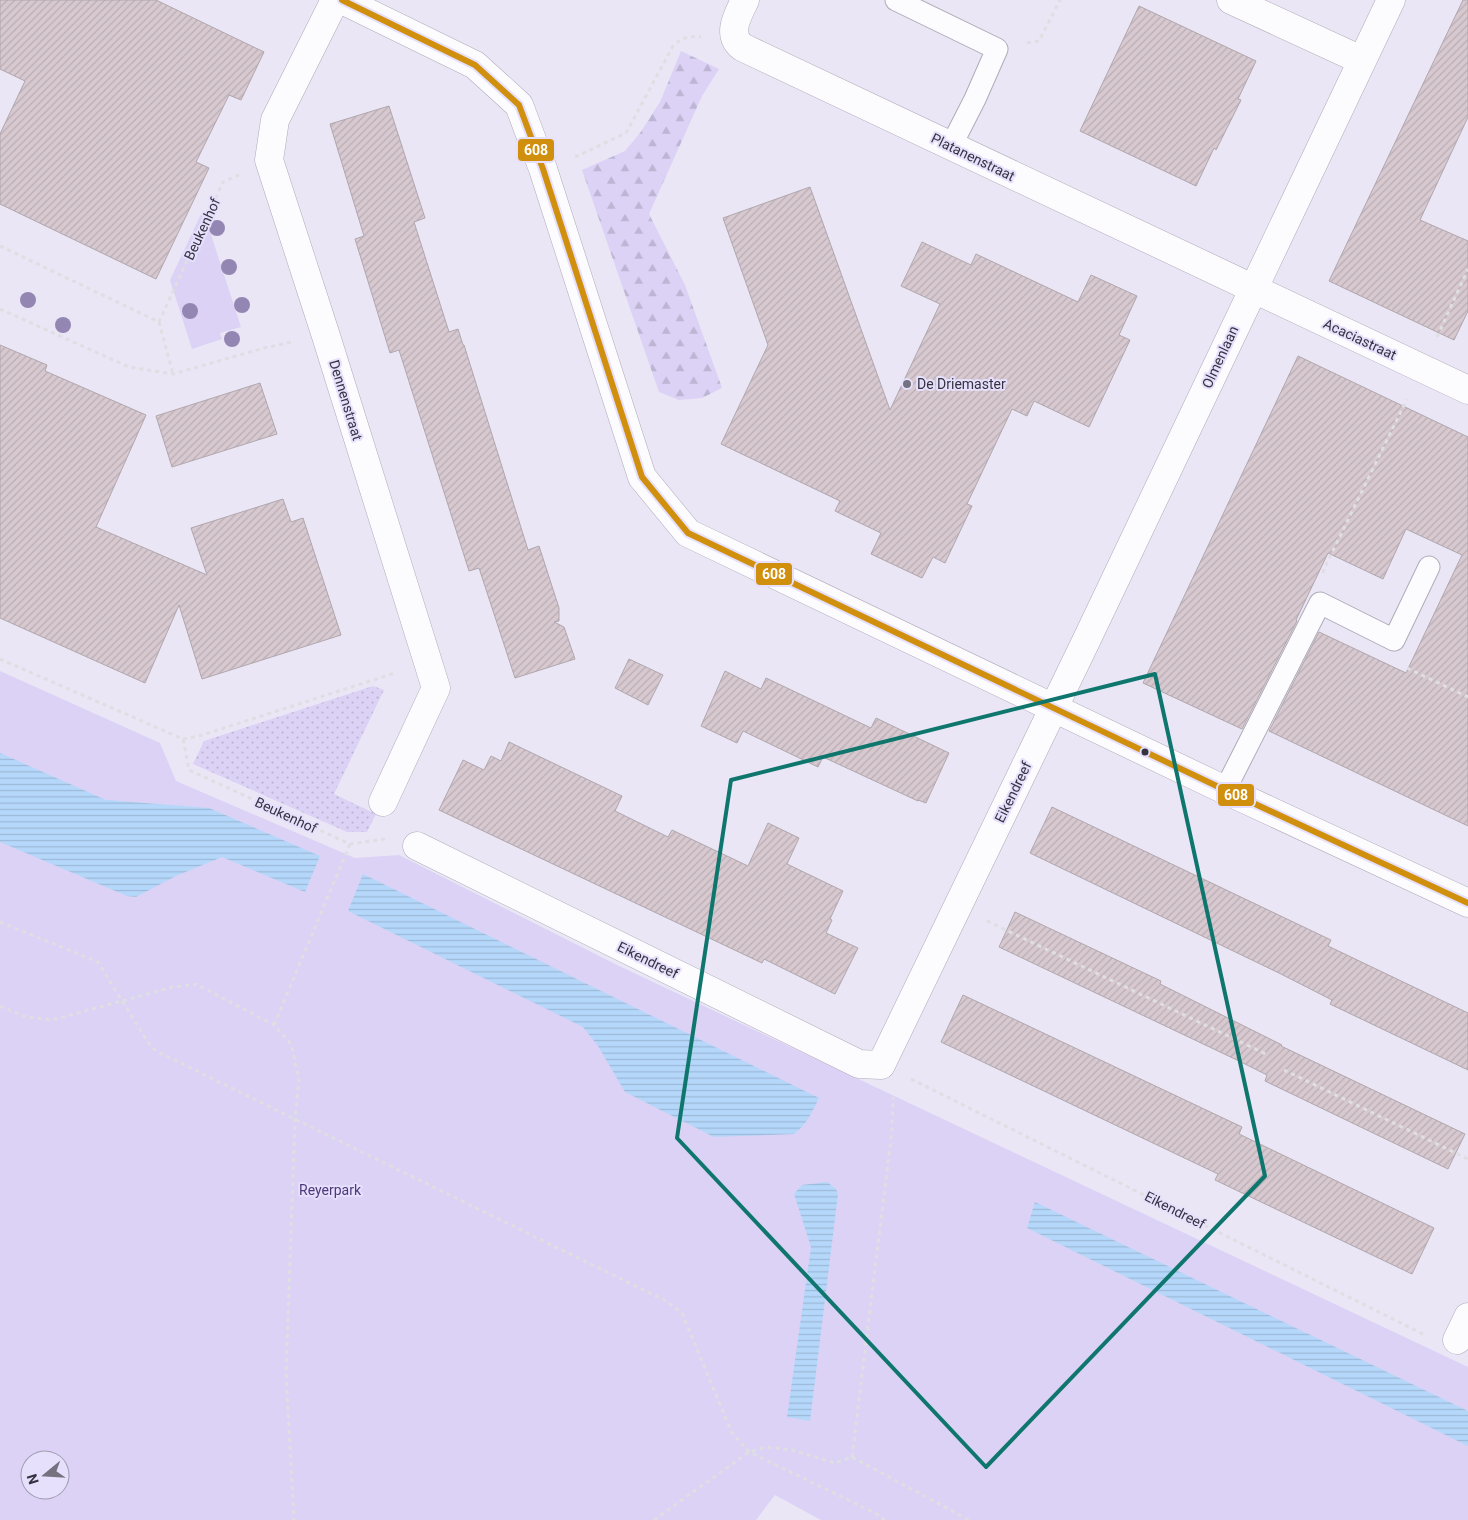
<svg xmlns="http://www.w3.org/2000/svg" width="1468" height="1520" font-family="Roboto,sans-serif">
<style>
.grass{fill:url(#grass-dots)}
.forest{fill:url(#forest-firs)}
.park{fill:#dbd2f5;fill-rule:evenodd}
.water{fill:url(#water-rules)}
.building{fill:url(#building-hatch);stroke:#b0a7ad}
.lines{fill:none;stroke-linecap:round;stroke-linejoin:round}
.service-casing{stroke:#afacb8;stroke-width:23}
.minor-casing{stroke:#afacb8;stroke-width:29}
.path{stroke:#dfdee2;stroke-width:3;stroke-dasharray:4 4;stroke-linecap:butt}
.service{stroke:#fcfbfe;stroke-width:21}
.minor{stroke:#fcfbfe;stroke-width:28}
.bus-1-casing{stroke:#e6e0fc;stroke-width:10}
.bus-1{stroke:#d08f0d;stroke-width:6}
.tree{fill:#9486b3}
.marked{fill:none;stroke:#0f766e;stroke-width:4;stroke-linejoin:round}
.poi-dot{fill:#757280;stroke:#e6e0fc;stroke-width:2}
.bus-dot{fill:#363341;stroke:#e6e0fc;stroke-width:2}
.labels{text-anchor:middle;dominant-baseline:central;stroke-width:4;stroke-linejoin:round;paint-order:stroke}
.street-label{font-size:14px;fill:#363341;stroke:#e6e0fc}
.poi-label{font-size:14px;fill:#363341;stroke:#e6e0fc;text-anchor:start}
.park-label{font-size:14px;fill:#4d387c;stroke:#e6e0fc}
.line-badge{stroke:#e6e0fc;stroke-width:2}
.badge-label{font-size:14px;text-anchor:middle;font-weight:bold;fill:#fff}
</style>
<defs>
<pattern id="grass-dots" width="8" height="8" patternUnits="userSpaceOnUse" patternTransform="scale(1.25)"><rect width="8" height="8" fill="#dbd2f5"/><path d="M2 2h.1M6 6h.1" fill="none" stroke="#bdb5d3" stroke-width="1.8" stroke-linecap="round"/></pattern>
<pattern id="forest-firs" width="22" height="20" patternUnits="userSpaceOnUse" patternTransform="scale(1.25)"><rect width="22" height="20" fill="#dbd2f5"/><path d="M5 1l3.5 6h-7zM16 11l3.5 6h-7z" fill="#bdb5d3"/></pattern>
<pattern id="water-rules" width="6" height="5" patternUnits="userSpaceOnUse" patternTransform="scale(1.25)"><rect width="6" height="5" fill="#b5d7fa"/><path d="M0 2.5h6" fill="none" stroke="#9cb9d8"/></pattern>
<pattern id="building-hatch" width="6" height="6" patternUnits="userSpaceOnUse" patternTransform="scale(1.25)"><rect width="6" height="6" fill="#d7c9cf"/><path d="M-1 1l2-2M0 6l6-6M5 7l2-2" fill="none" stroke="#b9adb3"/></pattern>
</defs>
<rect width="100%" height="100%" fill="#eae6f6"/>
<path class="grass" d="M373,686L384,690L334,794L376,814L367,832H347L193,764L204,741Z"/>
<path class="forest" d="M681,51L719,69L702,96L649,214L685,285L722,388L702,398L679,400L659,392L582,170L625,151L640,133L660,102Z"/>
<path class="park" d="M203,210L241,327L220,333L222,339L192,349L170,280Z
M0,671L160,743L176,781L355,858L399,855L617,965L1468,1367V1520H821L775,1495L756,1520H0ZM30,1460H60V1490H30Z"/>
<path class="water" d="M0,753L106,800L209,808L320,856L305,892L222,857L176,876L136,897L127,896L0,842Z
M363,874L819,1098C812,1112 807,1124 794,1134L714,1137L625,1092L598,1046L583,1027L348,911Z
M827,1182L836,1189L838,1194L810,1421L787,1417L811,1247L794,1194L802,1185Z
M1035,1202L1468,1411V1446L1027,1228Z"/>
<path class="building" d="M0,0H156L264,52L241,100L229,95L196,162L209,168L156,279L0,204V134L25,81L0,69Z
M1463,0H1468V117L1420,220L1468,241V311L1454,340L1329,281Z
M1139,6L1256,61L1238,99L1241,100L1216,150L1214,148L1196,186L1080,131Z
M389,106L425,218L414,222L449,332L458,329L463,345H464L528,550L539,546L559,608V621L554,622L564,627L575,659L515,678L479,568L469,571L399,350L390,353L355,239L364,236L330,124Z
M810,187L890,410L940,304L901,286L922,242L971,265L976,254L1078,302L1091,275L1137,296L1119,335L1130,340L1089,427L1034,401L1027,416L1012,409L967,504L972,506L945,563L933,557L922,578L871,554L881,533L835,511L840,501L721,444L768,345L723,218Z
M0,345L47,365L45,371L146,415L96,527L207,575L191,528L283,499L291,522L303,518L341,635L202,679L179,605L145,683L0,618Z
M1298,356L1468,437V826L1269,731L1319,632L1406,673L1462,555L1406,529L1383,579L1328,553L1296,620L1297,621L1242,729L1143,683Z
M260,383L277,434L172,467L156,416Z
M629,659L663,675L648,705L615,688Z
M725,671L761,689L766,678L871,728L876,718L949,753L926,803L918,800V801L823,757L818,767L743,731L737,743L701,726Z
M509,742L622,796L615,811L668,837L672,830L748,866L768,823L799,838L787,864L843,891L830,919L832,920L826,933L858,948L835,994L764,959L762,963L439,810L463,760L484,770L491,756L501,761Z
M1052,807L1331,940L1328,946L1468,1013V1070L1330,1004L1332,1000L1281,974L1030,853Z
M1015,912L1161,981L1160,984L1282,1045L1281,1046L1465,1134L1448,1169L1265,1081L1267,1075L1239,1061L999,947Z
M963,995L1242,1127L1239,1134L1434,1228L1412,1274L1215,1180L1218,1174L941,1042Z"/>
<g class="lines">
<defs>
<path id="service" d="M896,0L997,49L975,99L951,146
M1225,790L1320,603L1394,640L1429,567"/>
<path id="minor" d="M335,0L275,120L269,160L326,336L436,688L383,802
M342,0L475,65L519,105L543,169L642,477L688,533L1225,790L1468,903
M745,0C738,15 726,34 742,47L1468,390
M1231,0L1361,60
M417,846L859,1064L881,1065L1087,639L1391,0
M1457,1340L1468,1317"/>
</defs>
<use href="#service" class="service-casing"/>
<use href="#minor" class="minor-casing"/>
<path class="path" d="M1027,43L1039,41L1060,0
M575,157L626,133L673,46C682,37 689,36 701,37
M0,246L159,322L223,182L239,175
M0,309L129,367L173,374L264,348L292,342
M159,322L173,374
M1437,337L1468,269
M1323,573L1324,569L1407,399
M0,659L183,739L189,770L350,844L385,839
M1407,668L1468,697
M183,739L199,736L395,673
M987,921L1268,1055
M0,922L98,962L147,1041L156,1051L666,1301L682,1313L732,1433L749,1452L875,1513L885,1520
M0,1006L26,1017L52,1020L173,987L196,984L274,1025L291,1044L299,1079L295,1118L286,1373L294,1520
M274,1025L350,844
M1284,1070L1468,1159
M911,1079L1425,1335
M852,1457L892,1130L893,1097
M654,1520L749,1452L766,1447L792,1450L835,1463L852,1457L969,1520"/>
<use href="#service" class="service"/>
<use href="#minor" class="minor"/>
<defs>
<path id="bus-1" d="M342,0L475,65L519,105L543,169L642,477L688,533L1225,790L1468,903"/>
</defs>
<use href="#bus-1" class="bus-1-casing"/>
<use href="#bus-1" class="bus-1"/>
</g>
<g class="tree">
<circle cx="217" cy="228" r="8"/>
<circle cx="229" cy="267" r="8"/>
<circle cx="28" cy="300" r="8"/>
<circle cx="242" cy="305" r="8"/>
<circle cx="190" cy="311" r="8"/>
<circle cx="63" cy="325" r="8"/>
<circle cx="232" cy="339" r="8"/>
</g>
<path class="marked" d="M1155,674L1265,1176L986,1467L677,1138L731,780Z"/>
<circle class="poi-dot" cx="907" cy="384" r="5"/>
<circle class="bus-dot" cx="1145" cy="752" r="4.5"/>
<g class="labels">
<g class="street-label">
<text transform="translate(973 157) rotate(26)">Platanenstraat</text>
<text transform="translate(202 229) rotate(-65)">Beukenhof</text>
<text transform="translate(1360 339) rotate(25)">Acaciastraat</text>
<text transform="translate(1220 357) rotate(-65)">Olmenlaan</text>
<text transform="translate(346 400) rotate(73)">Dennenstraat</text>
<text transform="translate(1013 792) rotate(-64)">Eikendreef</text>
<text transform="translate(286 815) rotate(25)">Beukenhof</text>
<text transform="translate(648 960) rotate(26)">Eikendreef</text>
<text transform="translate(1175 1210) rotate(27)">Eikendreef</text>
</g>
<g class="poi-label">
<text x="917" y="384">De Driemaster</text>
</g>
<g class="park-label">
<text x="330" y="1190">Reyerpark</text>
</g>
</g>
<g class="line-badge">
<rect x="517" y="138" width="38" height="24" rx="5" fill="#d08f0d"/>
<rect x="755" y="562" width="38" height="24" rx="5" fill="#d08f0d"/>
<rect x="1217" y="783" width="38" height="24" rx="5" fill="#d08f0d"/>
</g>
<g class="badge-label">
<text x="536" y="155">608</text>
<text x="774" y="579">608</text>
<text x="1236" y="800">608</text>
</g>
<g transform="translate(45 1475) rotate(252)"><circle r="24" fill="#e6e0fc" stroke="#a09bb1"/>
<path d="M0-4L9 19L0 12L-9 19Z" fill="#757280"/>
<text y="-8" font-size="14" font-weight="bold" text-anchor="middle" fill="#363341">N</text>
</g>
</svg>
